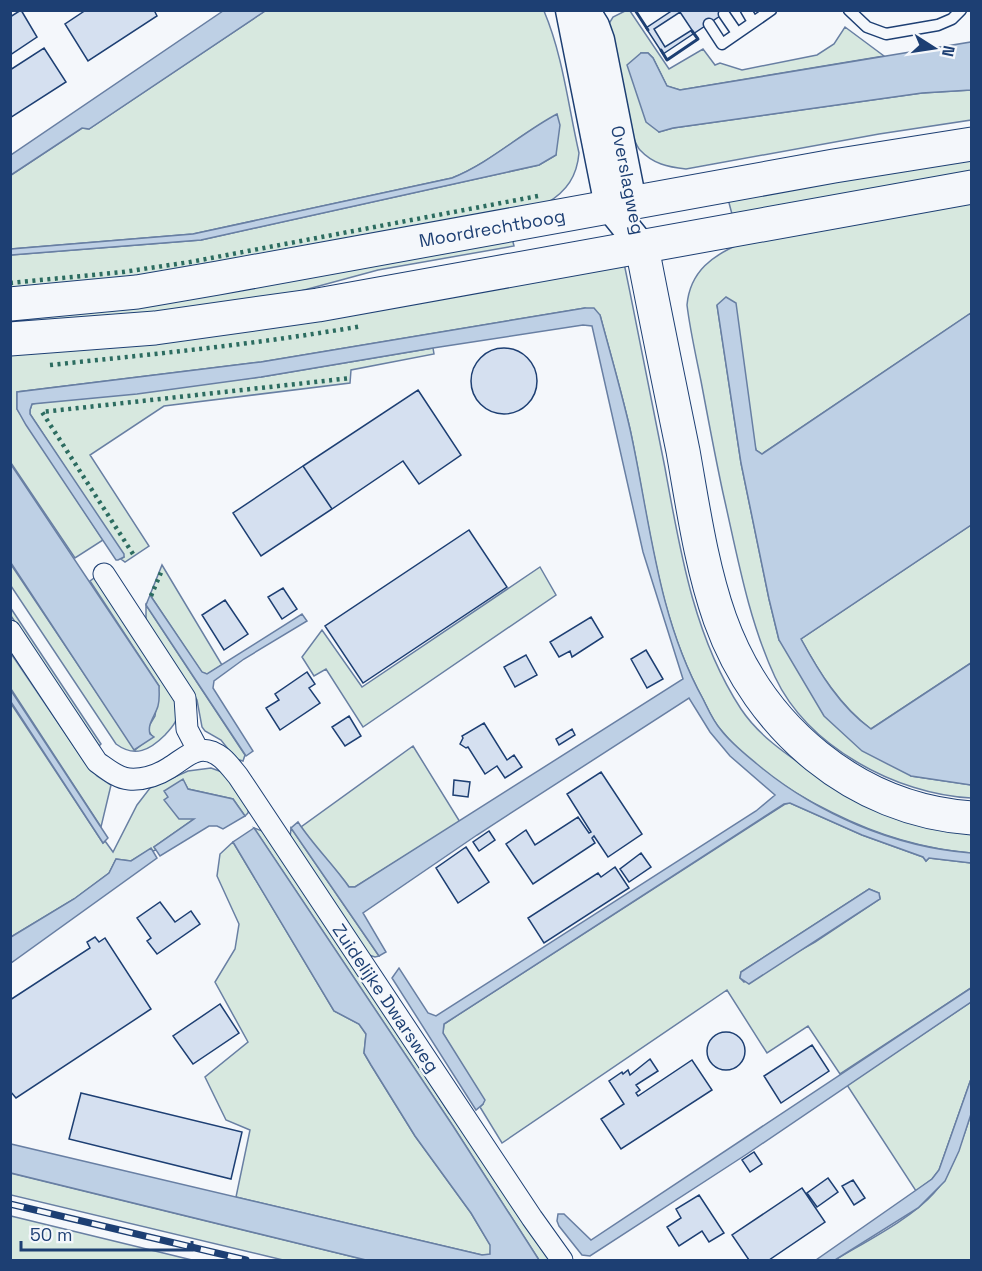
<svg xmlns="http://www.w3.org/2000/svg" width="982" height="1271" font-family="'Space Grotesk',sans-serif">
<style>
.green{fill:#d7e8df;stroke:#687fa3;stroke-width:1.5;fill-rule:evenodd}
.water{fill:#bed0e5;stroke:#687fa3;stroke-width:1.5}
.building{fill:#d5e0f0;stroke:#1d3f73;stroke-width:1.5;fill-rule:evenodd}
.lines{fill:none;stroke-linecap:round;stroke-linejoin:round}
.lane-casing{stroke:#1d3f73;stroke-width:13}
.street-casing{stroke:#1d3f73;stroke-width:23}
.secondary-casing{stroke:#1d3f73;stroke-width:31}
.primary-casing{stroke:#1d3f73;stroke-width:35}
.highway-casing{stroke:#1d3f73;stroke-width:35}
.lane{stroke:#f4f7fb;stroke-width:10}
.street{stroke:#f4f7fb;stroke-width:21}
.secondary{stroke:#f4f7fb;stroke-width:28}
.primary{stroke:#f4f7fb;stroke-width:33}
.highway{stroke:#f4f7fb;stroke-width:33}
.rail-casing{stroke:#1d3f73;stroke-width:7}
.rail{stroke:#f4f7fb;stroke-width:4.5;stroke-dasharray:14;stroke-linecap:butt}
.hedge{stroke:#2c6c60;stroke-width:4.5;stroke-dasharray:3 4.5;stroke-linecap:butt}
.wall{stroke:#1d3f73;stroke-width:3}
.labels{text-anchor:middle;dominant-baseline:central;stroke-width:4.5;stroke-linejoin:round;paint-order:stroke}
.street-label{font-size:18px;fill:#1d3f73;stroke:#f4f7fb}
</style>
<rect width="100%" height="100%" fill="#f4f7fb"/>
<path class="green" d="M265,11H544C563,56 568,105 579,153C577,176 567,191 547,203L204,268L11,291V255L201,240L539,165L556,155L557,115C521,133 490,163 452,178L193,234L11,249V175L82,128L89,129Z
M625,11H630L669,69L703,49L715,65L720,63L742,70L817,55L834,44L845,27L884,56L680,90L667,86L653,58L648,53H641L659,132L673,128L922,93L971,90V120L879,134L686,169C668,167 653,164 640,150C629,139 611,51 605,30L613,17Z
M971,158V174L733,218L728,199Z
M971,202V313L762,454L756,450L717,305L741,463L769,599L779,640L911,776L971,785V798C896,794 808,747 775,677C748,619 737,554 723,493C715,456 708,418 701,381C696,356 690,330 687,305C690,271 713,255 742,243Z
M512,238L514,246L378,270L260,302L11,327V317Z
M624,263C638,331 651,399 665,468C680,551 694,637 741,709C759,736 786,754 812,772L971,827V853C923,849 877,835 833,813C792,793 750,766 721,730C713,721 708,709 703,699C657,616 649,519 630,429C621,390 610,353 600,315L585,308L261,362L17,392V409L103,540L75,558L11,463L10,353Z
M433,348L434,354L351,370L350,383L164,406L90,455L149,546L125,562L121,559L124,557L30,414V410L32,404L37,403L261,377Z
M971,525V663L871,729C840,706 819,672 801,639Z
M10,563L135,750L152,736L148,730L149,726L155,716L159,686L90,581L97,576L173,697C176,704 179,712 176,720C174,726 169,730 165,735C150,750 135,758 116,744L11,586Z
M162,565L222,665L208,674L202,673L150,595Z
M540,567L556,595L363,727L326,669L314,676L302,657L322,630L362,687Z
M146,605L245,755L243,761L236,759L221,740L205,731L202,727L197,700L146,623Z
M10,607L101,744L99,746L11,616Z
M10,652L86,764L97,776L111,785L101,827L11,689Z
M10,702L103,843L105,841L113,852L137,805L150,788L188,771L211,768L222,772L228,777L249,806L248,813L245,816L233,799L188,789L183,780L195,818L154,847L156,850L153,851L151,849L131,861L116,859L109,873L74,899L11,937Z
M413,746L460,822L355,887H349C334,866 315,849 301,827Z
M790,803L862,835L923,857L926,861L929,858L971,863V988L840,1074L808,1026L767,1053L727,990L502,1143L480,1107L483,1104L443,1033L444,1024L785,804ZM869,889L879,893L880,899L815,942L744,982L740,978L741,972Z
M254,828L265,832L380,1006L449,1113L459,1121L552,1260H539L453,1126Z
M291,828L379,956L375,957L369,955L290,838Z
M233,842L334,1011L359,1024L366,1034L364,1053L371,1065L415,1136L471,1213L491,1246L490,1255H482L236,1197L250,1130L226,1120L205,1077L248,1042L215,982L235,949L239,924L217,876L220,854Z
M971,1002V1079L939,1170L932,1179L916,1191L847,1085Z
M971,1114V1260H835C865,1242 912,1218 934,1193C952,1174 963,1138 971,1114Z
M10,1173L366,1260H283L11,1195Z
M11,1216L192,1260H10Z"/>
<path class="water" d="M223,11H265L89,129L82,128L11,175V155Z
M971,42V90L922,93L673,128L659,132L646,122L627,65L641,53H648L653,58L667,86L680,90Z
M557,114L560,125L556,155L539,165L201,240L11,255V249L193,234L452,178C490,163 521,133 557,114Z
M726,297L736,303L756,450L762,454L971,313V525L801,639C819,672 840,707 871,729L971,663V785L911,776L862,751L824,716L779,640L769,599L741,463L717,305Z
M585,308H594L600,315C610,352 621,390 630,429C650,519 657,616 703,699C708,709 713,721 721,730C731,743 745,754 757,764C817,814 894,847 971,853V863L929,858L926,861L923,857L862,835L790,803L784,804L444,1024L443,1033L485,1100L483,1104L476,1110L392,978L399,968L428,1013L436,1016L756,811L775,795L730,756L710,732L689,698L477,835L363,913L386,952L379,956L291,828L298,822C313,845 333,864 349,887H355L683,679L643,552L592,326L583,325L433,348L261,377L137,394L32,404L30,410V414L124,554V557L118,560H116L26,425L17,409V392L261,362Z
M10,463L159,686C159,693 160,699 158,706C155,716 147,724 150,734L154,737L134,750L11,563Z
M150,595L202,672L207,674L302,614L307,621L244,659L214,681L213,688L253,751L246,756L146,605Z
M10,689L108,838L103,843L11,702Z
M183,779L188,789L233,799L245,816L223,829L217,826H209L160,856L154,847L194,819H179L164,800L168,797L164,791Z
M254,828L453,1126L539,1260H366L11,1173V1144L482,1255L490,1254V1245L471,1213L415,1136L371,1065L364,1053L366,1034L359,1024L334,1011L233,842Z
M151,848L157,858L11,963V937L74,899L109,873L116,859L131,861Z
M869,889L879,893L880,899L749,984L740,978L741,972Z
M971,988V1002L747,1154L590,1256L582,1255L559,1226L557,1221L558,1214H564L591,1240Z
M971,1079V1114L959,1151L945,1181L918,1208L835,1260H816L932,1179L939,1170Z"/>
<path class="building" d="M21,10L37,37L10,55V17Z
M86,10H154L157,16L88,61L65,24Z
M673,10H729L663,54L646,28ZM680,12L692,30L665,47L654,29Z
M44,48L66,82L10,118V70Z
M471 381a33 33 0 1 1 66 0a33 33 0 1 1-66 0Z
M418,390L461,455L419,484L403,461L332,509L303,466Z
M303,466L332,509L261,556L233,513Z
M469,530L507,587L363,683L325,626Z
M283,588L297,609L282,619L268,597Z
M225,600L248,634L224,650L202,615Z
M591,617L603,637L572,657L570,651L559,657L550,642Z
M646,650L663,679L647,688L631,659Z
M526,655L537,675L515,687L504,667Z
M307,672L315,684L309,688L320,703L280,730L266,708L279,700L275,694Z
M349,716L361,736L345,746L332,727Z
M484,723L507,760L514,755L522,767L505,778L497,766L485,774L468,747L466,748L460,744L463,738L462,736Z
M572,729L575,735L559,745L556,739Z
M601,772L642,834L608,857L594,836L592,838L595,843L533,884L506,844L526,830L535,845L578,817L589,833L591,832L567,794Z
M454,780L470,782L468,797L453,795Z
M489,831L495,840L479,851L473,842Z
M466,847L489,882L458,903L436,868Z
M641,853L651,867L629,882L620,869Z
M615,867L629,888L544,943L528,918L598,873L601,877Z
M160,902L175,922L191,911L200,924L157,954L147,941L151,938L137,918Z
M95,937L99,942L105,938L151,1009L16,1098L10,1091V1000L90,948L87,942Z
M220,1004L239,1033L193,1064L173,1036Z
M707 1051a19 19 0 1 1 38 0a19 19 0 1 1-38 0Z
M812,1045L829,1071L781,1103L764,1076Z
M650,1059L658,1071L636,1085L640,1090L636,1093L638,1096L692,1060L712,1090L621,1149L601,1119L624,1104L609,1081L622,1072L623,1074L628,1070L630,1075Z
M81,1093L242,1132L231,1179L69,1139Z
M754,1152L762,1164L750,1172L742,1160Z
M828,1178L838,1192L817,1207L807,1193Z
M853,1180L865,1198L854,1205L842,1186Z
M802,1188L825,1222L769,1260H749L732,1235Z
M699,1195L724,1233L709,1242L702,1231L679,1246L667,1227L681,1218L676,1209Z"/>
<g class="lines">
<defs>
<path id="lane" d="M746,10L753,22
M849,10L867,27L886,34L938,25L952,19L961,10
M724,14L737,33
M709,24L722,44L771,10"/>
<path id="street" d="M104,574L185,698L187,729L198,750
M10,631L97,762C107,769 117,778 129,779C143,780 158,775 169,768C187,757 200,740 222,758C228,763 233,770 238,776L532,1218L562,1260"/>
<path id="secondary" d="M570,10L609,206L642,247
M585,10L595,26L600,40L632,202"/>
<path id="primary" d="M10,304L137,292L218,278L834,166L972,144
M10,339L155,328L318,305L972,187"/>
<path id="highway" d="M642,247C655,315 669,383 683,451C693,507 701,565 720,619C759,728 855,810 972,818"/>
</defs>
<use href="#lane" class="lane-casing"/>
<use href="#street" class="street-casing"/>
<use href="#secondary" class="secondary-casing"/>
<use href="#primary" class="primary-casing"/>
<use href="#highway" class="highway-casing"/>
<use href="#lane" class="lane"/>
<use href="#street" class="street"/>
<use href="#secondary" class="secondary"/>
<use href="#primary" class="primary"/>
<use href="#highway" class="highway"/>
<defs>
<path id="rail" d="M10,1204L246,1260"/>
</defs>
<use href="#rail" class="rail-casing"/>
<use href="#rail" class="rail"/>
<path class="hedge" d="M10,283L123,272L190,262L538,196
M50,365C155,354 259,344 362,326
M133,554L42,412L351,378
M151,596L162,570"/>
<path class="wall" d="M635,10L648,30
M661,50L667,60L698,39L692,31"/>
</g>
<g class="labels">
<g class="street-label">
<text transform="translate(628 180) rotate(79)">Overslagweg</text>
<text transform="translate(492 228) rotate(-10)">Moordrechtboog</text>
<text transform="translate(386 998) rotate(56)">Zuidelijke Dwarsweg</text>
</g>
</g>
<rect width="982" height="1271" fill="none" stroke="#1d3f73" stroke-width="24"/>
<g transform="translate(934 48) rotate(102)" stroke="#f4f7fb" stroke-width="4.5" paint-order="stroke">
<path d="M0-4.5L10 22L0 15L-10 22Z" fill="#1d3f73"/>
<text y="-9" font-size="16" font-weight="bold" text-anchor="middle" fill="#1d3f73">N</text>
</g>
<path d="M21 1241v9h171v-9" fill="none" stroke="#1d3f73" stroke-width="3"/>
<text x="30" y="1241" font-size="18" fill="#1d3f73" stroke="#f4f7fb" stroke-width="4.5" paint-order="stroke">50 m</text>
</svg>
